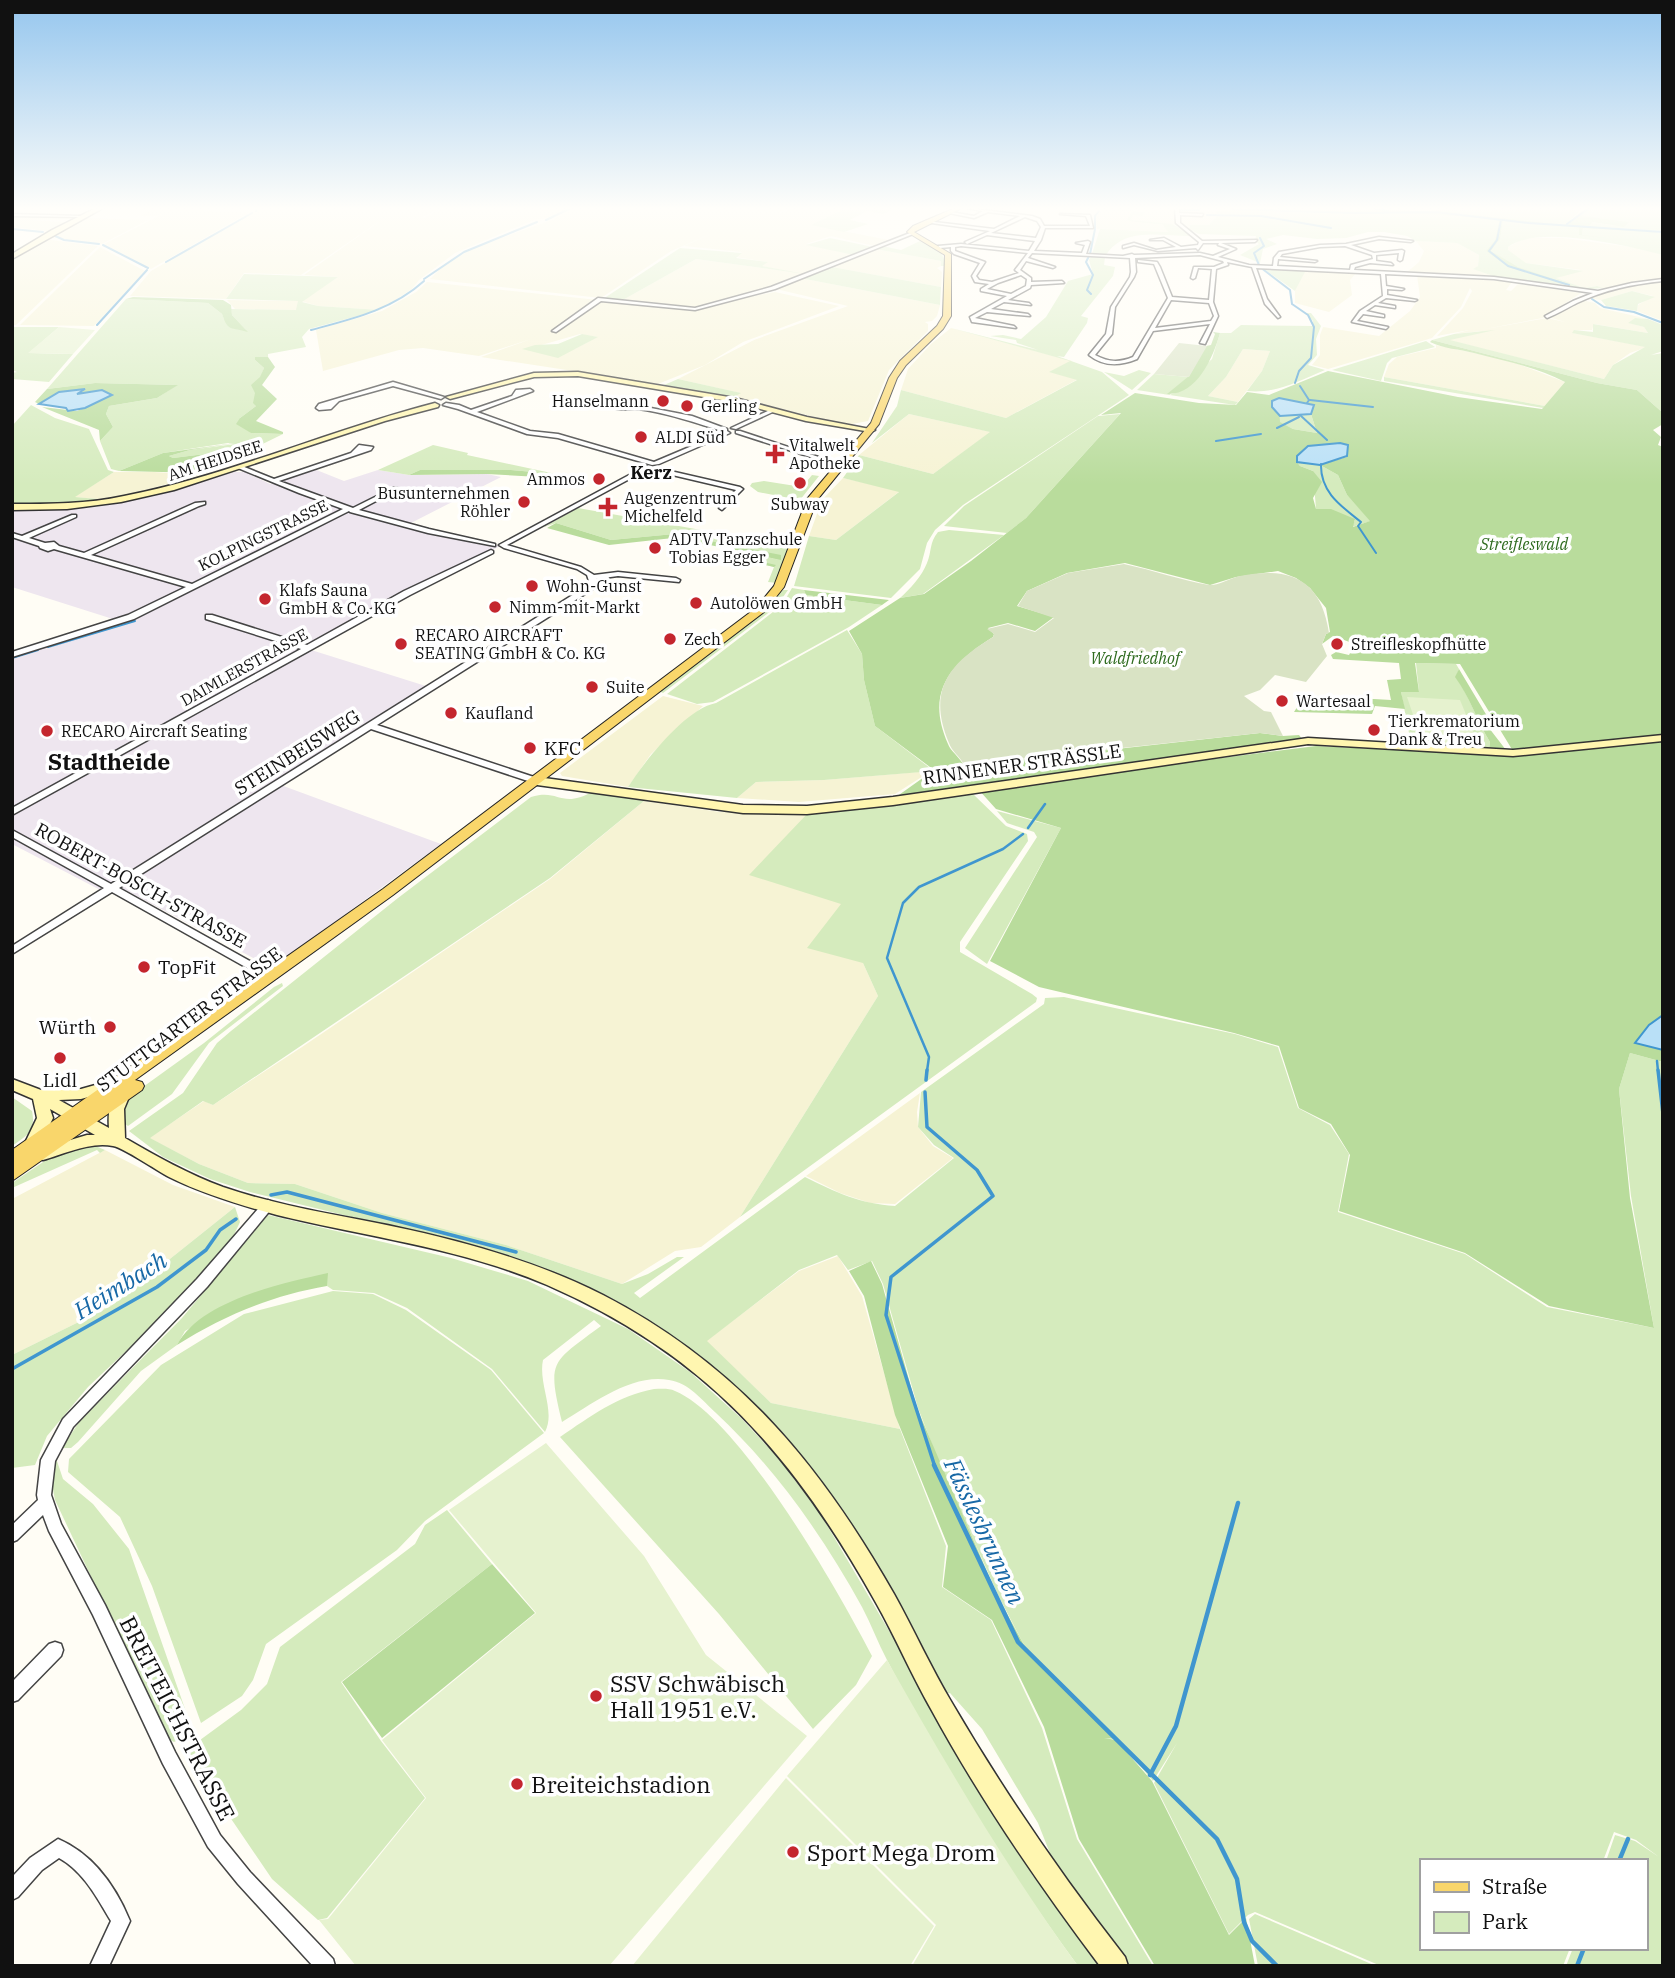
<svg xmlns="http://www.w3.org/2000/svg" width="1675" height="1978" font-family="'IBM Plex Serif',serif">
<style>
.industrial{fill:#eee6ef}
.farmland{fill:#f6f3d4;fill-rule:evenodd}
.green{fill:#d5ebbd}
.forest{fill:#b9dc9c;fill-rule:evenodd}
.cemetery{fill:#d9e3c4}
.pitch{fill:#e6f2cf}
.water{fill:#b9e0f7;stroke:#3f96cf;stroke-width:2}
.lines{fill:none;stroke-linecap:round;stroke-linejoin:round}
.stream-far3{stroke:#3f96cf;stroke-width:2}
.stream-far2{stroke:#3f96cf;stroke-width:2.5}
.stream-far1{stroke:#3f96cf;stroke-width:3.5}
.stream{stroke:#3f96cf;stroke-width:4.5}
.street-casing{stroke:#444;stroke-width:3}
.secondary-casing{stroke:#333;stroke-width:3}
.primary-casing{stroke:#222;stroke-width:2}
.street{fill:#fff;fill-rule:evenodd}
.secondary{fill:#fff6b0;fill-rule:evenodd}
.primary{fill:#f9d66b;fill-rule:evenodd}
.poi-dot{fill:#c4262e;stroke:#fff;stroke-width:2.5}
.labels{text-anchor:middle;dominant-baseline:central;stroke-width:7;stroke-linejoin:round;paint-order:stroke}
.far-poi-label{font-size:16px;fill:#111;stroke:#fff;text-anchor:start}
.far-street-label{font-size:16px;fill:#111;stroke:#fff}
.far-park-label{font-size:16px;font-style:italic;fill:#2f6b1f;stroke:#fff}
.far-neighbourhood-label{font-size:18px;font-weight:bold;fill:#111;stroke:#fff}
.poi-label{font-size:19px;fill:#111;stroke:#fff;text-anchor:start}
.street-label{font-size:19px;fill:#111;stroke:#fff}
.quarter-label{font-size:23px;font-weight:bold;fill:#111;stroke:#fff}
.near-poi-label{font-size:23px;fill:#111;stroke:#fff;text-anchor:start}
.near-street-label{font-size:23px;fill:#111;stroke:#fff}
.near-water-label{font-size:24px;font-style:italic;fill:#1768a6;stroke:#fff}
</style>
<rect width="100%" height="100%" fill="#fffdf5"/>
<path class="industrial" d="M314,469L344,481L378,470L409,475L487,474L501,477L411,523L500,546L308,649L429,687L278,784L441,844L272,968L118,886L106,893L12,844V653L116,620L12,587V508L51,510L97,507L155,496L234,472H245L270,484Z"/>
<path class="farmland" d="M132,208H193L189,210L248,213L151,269L104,244L172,209L157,216H141L152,208Z
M260,208H441L422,217L424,218L444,208H567L547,218L534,220L455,253L419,280L412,289L380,310L318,306L301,301L338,277L304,275L387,216L301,275L244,273L226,299L130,296L151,271Z
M575,208H786L778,214L794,208H846L812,225L889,240L874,246L831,236L806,244L854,255L737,299L775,292L839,306L743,342L705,365L658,384L481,357L531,339L479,356L423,348L399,350L323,371L316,330L382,311L416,292L427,282L598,300L549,333L598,302L621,301L696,259L792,272L761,266L767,262L735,257L742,252L684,246L713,233L671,251L601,298L430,279L442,267L473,248L552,220ZM580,334L597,337L575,349L524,350Z
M1135,208H1196L1195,210L1200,211H1215L1218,215L1209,225H1189L1190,228L1162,223L1168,232L1097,229L1095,217L1102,210L1133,211L1129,220L1133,215L1142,216L1144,212L1135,211Z
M12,216L73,219L28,220L65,222L48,231L12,227Z
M86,218L148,220L102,244L63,239L55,234Z
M1525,238H1563L1638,248L1663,255V321L1637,311L1638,305L1653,296L1632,291L1601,300L1593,299L1588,297L1608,290L1596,286L1584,288L1555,278L1581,270L1526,263L1516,258L1507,250L1508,247Z
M43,239L98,246L16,325H12V258Z
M1416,241L1457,243L1479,255L1478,266L1474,269L1499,278L1406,273L1419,262L1424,251Z
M100,247L145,271L94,326L20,325Z
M875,249L941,261V266L937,268L942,272L941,287L827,266Z
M1305,270L1356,273L1350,280L1352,295L1329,312L1295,303V291Z
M1417,275L1512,282L1506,290L1511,291L1518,284L1581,293L1543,318L1480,330L1547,318L1565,322L1548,317L1581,300L1595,303L1600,308L1648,319L1635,318L1629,323L1644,327L1648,333L1594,324L1592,330H1575L1573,333L1647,347L1630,353L1613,365L1604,379L1448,340L1482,331L1454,334L1469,330L1437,336L1463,308L1472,291L1470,288L1461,307L1432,338L1328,369L1312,365L1320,355V335L1323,327L1379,336L1410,311L1420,297Z
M800,278L940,305L937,316L932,321L925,322L928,324V331L889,370L868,421L852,424L835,422L734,397L740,393L678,379L754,340L848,306L776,289Z
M227,300L299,301L297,310L235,309Z
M951,328L1072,361L1050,372L1078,379L1006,418L901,390L908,369L931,344Z
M1436,345L1508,360L1565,382L1545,406L1384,377L1389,364L1397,357L1436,348Z
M1243,349L1270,351L1262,371L1238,402L1208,396L1226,377Z
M909,414L991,432L933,474L859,455Z
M114,472H154L200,475L109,500L74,497Z
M843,478L900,491L836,540L809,536L822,500Z
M663,696L703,706L651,754L628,787L562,776L560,773Z
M931,771L895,794L799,802L737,798L756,782L824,780Z
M644,801L720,812L808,813L863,963L878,996L740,1217L701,1247L675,1251L622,1284L506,1245L382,1213L295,1184L248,1183L199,1164L149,1138L204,1101L213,1105L302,1047L550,879Z
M920,1093L917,1112L918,1127L933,1146L953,1158L895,1204L870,1203L840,1193L806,1176Z
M105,1150L173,1185L235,1207L111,1306L12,1355V1199Z
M838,1256L862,1296L900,1429L771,1403L706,1341L799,1271Z"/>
<path class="green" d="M846,208H897L883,214L867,211L850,220L868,224L844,232L811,225Z
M1104,208H1135L1134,211L1145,212L1142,216L1133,215L1130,220L1172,224L1194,236C1165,237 1125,225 1106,255L1092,254L1100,229L1168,232L1162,224C1150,223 1138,223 1127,220L1132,211L1102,210Z
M1252,208H1370L1373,209L1365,213H1449L1440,211L1447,208H1583L1565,225L1451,212L1499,221L1495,240L1486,251L1505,262L1548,280L1511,264L1491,251L1500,239L1503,221L1580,227L1582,235L1583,227L1663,233V255C1628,246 1537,224 1508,247V250L1526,263L1583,271L1556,278L1584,288L1597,286L1603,288L1581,290L1563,283L1568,285L1499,278L1473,269L1478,266L1479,255L1457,243L1416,241L1407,236L1384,232H1368L1346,238L1317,239L1283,235L1266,239L1277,244L1263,249L1260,263L1240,255L1259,244L1255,241L1256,236L1199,234L1185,228H1190L1189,225H1209L1218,215L1215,211L1270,209Z
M1586,208H1663V231L1588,226L1591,222L1617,226L1628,223L1580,216Z
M830,238L873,247V248L854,255L806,245Z
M920,241C933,247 945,250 945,266H941V261L875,249L882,246L901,250Z
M680,248L742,253L736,258L768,262L762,266L805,274L696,259L621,301L603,299Z
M1091,256L1105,257L1104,265L1115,267L1113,276L1081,316L1088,318L1087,323L1064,357L1057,356L1102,372L1129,395L963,505L935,530L927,543L920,569L891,598L794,586L809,536L836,540L899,492L843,478L859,455L933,474L990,432L909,414L872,443L897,406L901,390L1006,418L1077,380L1049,372L1070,361L951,328L1038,350L1017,343L1016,340L990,336L1003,335L1021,339L1046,317L1068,281L1093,274L1089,260Z
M827,266L941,287L940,305L800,278Z
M1261,267L1349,272L1356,273L1306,270L1295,291Z
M244,274L338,277L302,302L318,306L380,310L309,329L302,337L306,347L268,354V357H255V360L264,368L255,393L256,406L240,418L251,433L283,434L242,454L247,449L226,456L213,453L173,458L169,456L190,450L235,444L228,443L163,453L119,471L111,469L100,441L113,427L106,414L109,406L157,398L177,385L95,383L47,389L126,299L208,303L222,314L224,319L246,330L232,315L231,309L296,310L298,301L226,299Z
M1632,291L1655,297L1638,304L1637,311L1606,306L1601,300Z
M1305,313H1311L1321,326L1316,339L1317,355L1308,365L1325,370C1299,381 1276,394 1247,391L1262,371L1270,351L1243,349L1226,377L1208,396L1238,402L1235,405L1137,390L1154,374L1189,377L1169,395L1175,393L1212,359L1220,333H1231L1241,325L1313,326V321Z
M1635,318L1648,319L1663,325V351L1651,355L1663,353V413L1637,390L1597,383L1432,340L1454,334L1495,330L1450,340L1604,379L1613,365L1645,347L1572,333L1574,330L1593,332V324L1648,333L1644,327L1628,323Z
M12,327H59L29,353L73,354L49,382L12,379V373L17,372L12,370Z
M582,334L598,337L558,358L522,349L535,345L558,344Z
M1426,341L1435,347L1392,358L1387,363L1381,381L1332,370Z
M1139,370L1151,373L1132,390L1104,372L1124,376Z
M1384,377L1545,406L1543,408L1384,381Z
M678,379L741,393L734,397L664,385Z
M31,405L55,418L89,429L108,470L114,472L75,497L109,500L55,506L12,504V426Z
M1120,414L1026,518L1007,533L944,526L964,506L1098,416Z
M1311,414L1317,433L1293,429L1279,422L1280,416Z
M433,445L468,453L467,455L556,474L511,470H420L409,475L378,470Z
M1297,462L1320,465L1338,475L1347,495L1371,521L1352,527L1355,520L1316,509L1313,471L1300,466Z
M812,475L819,476L800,500L758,492L750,486L752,483L764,481L802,487Z
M578,508L790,546L777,583L768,582L774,567L741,558L747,553L781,560L674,534L611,540L556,523L544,527Z
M949,530L1004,535L923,594L900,598C910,589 922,576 927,563C932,551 929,543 938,532Z
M792,588L804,590L806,595L882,605L849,627L713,702L697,704L667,694L782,605Z
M783,590H788L776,607L667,690L663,693L659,691L758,617Z
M847,630L862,654L864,680L875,726L934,771L824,780L756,782L737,798L628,787C645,761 685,709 716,703Z
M1416,663L1456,664L1459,669L1456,677C1470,697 1477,721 1490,742L1489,749L1411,743L1401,692H1419Z
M594,791L644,801L550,878L213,1105L203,1101L150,1138L199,1164L248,1183L295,1184L382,1213L506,1245L622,1284L648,1274L677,1257H684L634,1293L640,1298L805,1177C835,1192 861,1204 895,1206L954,1158L934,1145L918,1127L921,1092L1044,1004L1045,998L1064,997L1235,1034L1278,1047L1298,1108L1330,1125L1349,1154L1338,1212L1465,1254L1547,1307L1654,1328L1631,1196L1619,1089L1630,1053L1663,1062V1966H1566L1573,1948H1645V1861H1606L1615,1835L1635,1841L1659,1857L1636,1840L1614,1832L1603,1861H1421V1948H1570L1563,1966H1381L1255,1912L1248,1915L1229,1934L1154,1783L1177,1743L1153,1781L1117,1739L1024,1645L998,1595L939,1462L918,1408L883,1284L872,1261L848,1270L837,1255L799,1270L707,1341L771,1403L900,1429L946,1546L942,1587L991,1620L1042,1728L1077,1839L1153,1966H1125L1061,1881L1038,1823L982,1729L950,1693L945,1694L892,1595L713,1368L673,1338L626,1309L445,1240L250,1192L210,1179L163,1157L129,1131L183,1093L217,1043L231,1031L398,898L531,797C560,788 560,810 594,791Z
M967,792L973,794L1006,826L1027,834L1028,841L960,942V952L1032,994L1037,998L1036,1002L740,1217L878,996L863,963L807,948L841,904L749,875L808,813Z
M997,811L1061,828L987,964L965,948L1037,837L1034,832L1007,823Z
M282,983L283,986L209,1043L172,1094L128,1126L124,1123L122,1109L136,1092L204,1043L274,987Z
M12,1097L32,1111C36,1131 28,1135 12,1146Z
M93,1145L105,1150L100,1153L97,1150L12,1188V1183L52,1156Z
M235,1207L240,1222L232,1239L209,1266L158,1321L88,1387L47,1436L35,1465L12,1468V1355L111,1306Z
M268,1215L451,1258L528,1281L628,1329L690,1372L741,1418L779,1459L821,1515L1033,1876L1101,1966H1078C1032,1903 988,1838 949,1771C927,1735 906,1697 887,1660C878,1643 871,1624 862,1607C823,1536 775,1468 716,1413C702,1400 689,1383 669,1380C632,1373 592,1404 562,1422C547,1360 551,1363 601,1326L594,1320L543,1360C538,1384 556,1411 545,1432L492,1369L407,1308L374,1293L333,1290L327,1286V1274L244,1297L185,1331L177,1345L141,1371L78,1442L71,1448H62L79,1422L182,1318Z
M333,1291L373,1294L406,1310L491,1370L544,1433L425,1521L397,1550L266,1644L253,1680L242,1696L201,1723L152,1586L120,1517L68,1472L69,1459L161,1365L244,1314Z
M654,1389C661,1389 669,1388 675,1391C740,1418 839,1592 872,1656L856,1685L813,1729L719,1614L560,1437C591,1416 617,1396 654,1389Z
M56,1458L63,1479L93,1504L129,1549L191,1726L184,1737L174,1742L167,1738L55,1500L51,1479Z
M447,1510L492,1564L341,1682L381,1741L425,1798L327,1918L318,1920L272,1879L185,1751L241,1710L267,1684L280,1647L415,1544L425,1525Z
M1255,1914L1376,1966H1258L1249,1919Z"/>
<path class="forest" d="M1227,208L1370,211L1372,209L1370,208L1426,212L1447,208L1442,211L1565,225L1582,211L1585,212L1582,216L1629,222L1624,227L1592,222L1589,226L1663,233L1583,228L1582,235L1606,238L1579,235V227L1503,221L1500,239L1491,251L1518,267L1571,285H1568L1506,265L1486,251L1495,240L1499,221C1427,210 1356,214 1284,210C1264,209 1242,211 1227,208Z
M133,297L223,300L231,305L232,315L248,332C231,327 228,332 222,314L208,303L126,299Z
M1213,332L1220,333C1213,358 1197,395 1167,394L1189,376L1206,346L1211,345L1215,334Z
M1432,340L1597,383L1637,390L1663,413V424L1653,430L1661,437L1658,445L1663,447V1062L1630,1053L1619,1089L1630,1198L1654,1328L1549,1306L1465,1253L1339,1211L1350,1155L1331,1124L1299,1108L1279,1046L1234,1033L1039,987L990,961L1061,828L996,809L978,789L1316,746L1516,756L1460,664L1415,663L1419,692H1401L1405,709L1375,706L1372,714L1294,712L1305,695L1391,700L1387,680L1401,679L1399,663L1333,659L1331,655L1336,652L1349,655L1355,644L1333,636L1322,644L1326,634L1330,632L1326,608L1310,588L1296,578L1278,571L1236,577L1210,585L1125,563L1067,573L1027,591L1017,606L1054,617L1035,631L1008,623L988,628L994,634L993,637C950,664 925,692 948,744C951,752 960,757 964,766L1260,733L1283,736L1299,735L1303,740L896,797L934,770L875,726L864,680L862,654L849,631L900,598L924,594L971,561L1026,518L1121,413L1101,415L1135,393L1199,403L1236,405L1247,392L1269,395L1328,371L1458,397L1542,409L1565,382C1537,367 1504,361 1474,353C1459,349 1444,349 1430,342ZM1279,398L1314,405L1311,414L1317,433L1293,429L1280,422ZM1340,443L1347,457L1320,465L1338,475L1347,495L1370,521L1353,527L1355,519L1331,509H1316L1313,498L1322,482L1313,471L1300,466L1297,462L1332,444Z
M255,357H268L275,367L262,385L277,399L256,421L283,432V434L251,433L236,424L240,418L256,406L253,403L255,393L251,385L260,377L264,368L255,360Z
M95,383L178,385L157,398L109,406L106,414L113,427L100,441L99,430L42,407L77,411L112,395L95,392L76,394L85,390L39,404L35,402L47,389Z
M243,442L190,450L169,456L173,458L213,453L226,456L245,447L248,448L206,473L119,471L163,453Z
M420,470H511L556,474L567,478L557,482L539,477L487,474L409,475Z
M556,523L611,540L674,534L781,555V560L747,553L742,557L776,565L774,567L734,558L741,551L673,538L609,545L547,528Z
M804,590L889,600L882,605L806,595Z
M1459,669L1493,726L1489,728L1506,750L1504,752L1412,748L1411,743L1489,749L1490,742C1477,721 1470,697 1455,677Z
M871,1261L882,1284L917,1408L997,1595L1024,1645L1116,1739L1104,1738L1116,1740L1152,1781L1229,1935L1246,1918L1255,1966H1155L1079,1839L1044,1727L992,1620L943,1587L948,1546L895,1415L864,1296L849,1271Z
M328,1273L327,1286C273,1295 223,1316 177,1345C200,1301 282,1283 328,1273Z
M492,1564L535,1613L382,1738L342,1682Z"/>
<path class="cemetery" d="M1179,343L1207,346L1189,377L1154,374Z
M1124,564C1152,570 1181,580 1209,585C1218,586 1230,578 1240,576C1290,566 1321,579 1329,633L1326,634L1322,644L1327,656L1306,682L1275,675L1260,690L1244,696L1264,711L1271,712L1283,736L1260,733L964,765C960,756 952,752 949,743C927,691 948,664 993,637L994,634L987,629L1008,624L1035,632L1054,618L1018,606L1027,591L1068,573Z"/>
<path class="pitch" d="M59,327L95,330L73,354L28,353Z
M1407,697L1460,700L1479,746L1423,744Z
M546,1443L644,1556L706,1655L807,1736L609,1966H356L319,1920L328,1919L426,1798L382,1740L536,1613L449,1510Z
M887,1660C946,1765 1007,1868 1078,1966H912L936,1925L787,1776Z
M786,1778L934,1926L910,1966H632Z"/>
<path class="water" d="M85,389L77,394L102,390L112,395L85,408L68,411L66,408L39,404L59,392Z
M1279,398L1314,405L1311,414L1280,416L1272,407V401Z
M1340,443L1348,445L1347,456L1320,465L1297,462V456L1308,446Z
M1663,1015V1050L1635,1043L1649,1025Z"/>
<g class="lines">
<path class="stream-far3" d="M1372,208L1388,211
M1233,209L1354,213L1436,212L1529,223L1663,232
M1179,210H1199
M256,211L257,208
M1207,215L1261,216L1331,228
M546,220L571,208
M1501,220L1497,240L1489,251L1508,266L1569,285
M1567,224L1589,208
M1095,228V216L1099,211
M12,229L43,232
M53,235L64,240L99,244
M103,245L148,268
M1090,254L1095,229
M1089,256L1086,262L1093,275L1087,290L1091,294
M166,262L252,213
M1259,265L1254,253L1264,246L1260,238
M1260,267L1290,290L1292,304L1308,315L1314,327L1311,358L1299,371L1295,383
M424,279L464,252L537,222
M1592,299L1604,307L1634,312L1663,323
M97,325L147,270
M311,330C352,319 392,310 424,281
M1300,386L1309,400L1307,403
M1310,400L1373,407
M1300,415L1327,440
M1277,428L1299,417
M1216,441L1261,434
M1321,464C1320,492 1341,506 1361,522L1358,526L1376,553
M48,647L135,621
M12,658L38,650"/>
<path class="stream-far2" d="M1028,828L1045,804
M1657,1061L1658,1071
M927,1071L929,1057L887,958L903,903L919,887L1003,849L1023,834"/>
<path class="stream-far1" d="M1658,1070L1663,1114
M926,1080L927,1070
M925,1092L927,1127L977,1170L993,1196L891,1277L886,1315L935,1467
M271,1195L287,1192L516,1252
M12,1369L157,1287L206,1250L220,1230L236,1219"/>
<path class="stream" d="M934,1465L1018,1642L1217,1839L1237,1879L1244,1922L1252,1941L1277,1966
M1150,1775L1176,1726L1238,1503
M1619,1861L1628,1839
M1577,1966L1584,1948"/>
<defs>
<path id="street" d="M967,208L1032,216L1040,219L1044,226H1090L1086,216L1060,214L1090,215L1093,228H1045L1041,240L1034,251L1082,253L1085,245L1076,243L1088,241L1090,242L1086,254L1123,256L1132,254L1134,255L1200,253L1213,256L1230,249L1218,245L1219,243H1203L1198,250L1196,248L1158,251L1134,245L1123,248V246L1134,243L1156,250L1176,247L1163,240H1150L1164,238L1181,247L1198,245L1199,242L1176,223L1175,208H1179V213L1203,214L1202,216L1180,215V223L1202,241L1257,240L1255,242L1221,243L1236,249L1218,257L1249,265L1273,266L1274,258L1279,252L1320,245L1346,244L1379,237L1413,241L1411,242L1379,239L1351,245L1374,253L1402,250L1404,251L1402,260L1400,261L1398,260L1399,253L1376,255V261L1391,263L1393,265L1370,263L1355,267L1354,270L1494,277L1598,291L1632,283L1663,279V281C1633,284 1604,290 1577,303C1567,308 1557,314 1547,318L1545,316L1573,301L1593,293L1494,279L1385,274L1386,286L1404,289L1402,290L1387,289V295L1417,300L1415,301L1386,298L1378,303L1395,306V308L1375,305L1366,311L1384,315V317L1363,314L1357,321L1388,327L1386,329L1352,322L1360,311L1383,296L1381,274L1256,268L1267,299L1280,317L1278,318L1265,304L1252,267L1227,262L1228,265L1216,269L1213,302L1218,316L1205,344L1200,343L1210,324L1153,331L1137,359C1120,366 1104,367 1089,355L1106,334L1111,307L1130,277L1131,272L1130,258L1032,253L1028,258L1055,267L1053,268L1026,261L1020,270L1031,278V282L1062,281L1064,283L1031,285L1030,288L1008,300L1029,303L1031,305L1004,302L991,309L1028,314L1030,316L987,312L975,318L1014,326L1016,328L972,322L970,317L1007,296L981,291V289L989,284L975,282L972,276L980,263L954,254L951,251V247L940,248L938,246L961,244L1029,251L1035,241L987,235L967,244L965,242L990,231L924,222L926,221L994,229L1020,216L988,212L974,218L949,213L951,212L974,216L983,211ZM1025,217L1037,221L1041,227L1036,238L991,233ZM961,246L1028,253L1015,270L1019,273L992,282L979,280L976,276L985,262L955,251V247ZM1345,246L1372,255L1373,259L1351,265L1350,270L1277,266L1278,259L1315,262L1317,261L1280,257L1282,254L1320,247ZM1200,255L1223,261L1224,263L1214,267H1194L1191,278L1193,279L1195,278L1198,268L1212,269L1209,300L1172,297L1160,267L1157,262L1138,260V262L1154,264L1168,298L1133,357C1119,363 1108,362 1095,355L1112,334L1115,307L1134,277L1136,272L1135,258ZM1021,275L1027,279L1026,286L1011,294L987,289L998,283ZM1171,300L1209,303L1214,316L1211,321L1155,328Z
M12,214L81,216L83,217L12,216Z
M910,233L913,234L775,289L695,310L601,301L556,332L552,331L598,298L695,308L771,287Z
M393,382L444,397L441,399L393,386L339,401L331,409L319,410L316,408L319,404Z
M516,390L530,389L533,391L477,412L530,431L558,434L654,462L725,432C696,423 668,413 638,409C628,408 621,412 611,407V405L620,402L692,416L727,429V431L730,433L659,464L652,465L558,438L527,434L458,409L443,405L446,403L459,405L471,410L512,396Z
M772,409L777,410L736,429L731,428Z
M736,431H740L843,465L838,466L736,433Z
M359,445L373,447L371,450L279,481L353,508L393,488H397V490L359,510L429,529L495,544V546L428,533L350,512L349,511L134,619L12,657V652L128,615L186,587L54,549L48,551L40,548L39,546L12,537V533L22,536L72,515H76V517L29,538L45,543L54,542L59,546L84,553L195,503L205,502V504L199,506L91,555L192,584L343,509L299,493L238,468V466H242L274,479L351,453Z
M646,466L649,468L648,469L507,545L581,567L594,575L618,572L676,578L680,580L679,582L618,576L596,579L597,581L593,589L377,725L540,779V783H534L371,729L119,888L257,965L258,967L257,969H249L112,892L12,954V946L104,888L12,837V830L111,884L587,586L589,581L587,575L577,569L504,548L499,545Z
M653,467L740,487L743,489L722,510L719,508L736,490L651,470L650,469Z
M491,550L493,551V553L410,595L12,815V808L301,649L206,619V615H212L307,645L404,591Z
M268,1200L272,1202L274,1205L272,1208L207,1287L73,1427L55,1461L51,1495L61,1524L105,1605L175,1752L220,1835L250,1872L333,1959L335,1966H313L238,1884L208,1847L163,1764L93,1615L49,1531L43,1515L17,1540L12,1542V1525L38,1500L37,1495L41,1460L63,1419L197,1279L264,1202Z
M55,1642L61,1644L63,1650L61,1656L18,1700L12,1702V1682L49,1644Z
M58,1839C93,1854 116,1887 130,1921L109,1966H90L111,1921C97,1898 84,1872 59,1858L42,1870L18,1897L12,1900V1877L30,1858Z"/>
<path id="secondary" d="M96,208H103L12,259V254L52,230Z
M578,372L735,398L807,417L875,430L871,432L806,421L734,402L578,376L534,377L450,399L446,397L534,373Z
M435,403L439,405L438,407L385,421L174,490L121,502L67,509L12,510V504C50,504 87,504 124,496C230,475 330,430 435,403Z
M1663,735V741L1513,756L1308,744L893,805L807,814L743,813L537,785L531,781L537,777L743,805L807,806L893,797L1308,738L1513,750Z
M12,1079L41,1090L81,1089L113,1080L118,1081L121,1085L118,1089L81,1099L59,1100L109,1128C108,1115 109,1105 116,1093H126L129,1097L124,1109L125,1138C156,1156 188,1174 223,1187C278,1206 338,1215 396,1227C467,1242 538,1262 603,1295C738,1365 820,1464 894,1594C914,1630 931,1668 952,1703C1004,1792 1062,1876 1125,1957L1128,1966H1100C1038,1884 980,1799 931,1709C911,1674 895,1636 875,1601C792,1453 705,1354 547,1285C461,1248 367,1237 277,1215C240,1205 203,1194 169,1177C156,1170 124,1148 113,1146C91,1141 64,1154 43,1160L37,1158L35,1154L37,1150L87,1135H95L50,1109L53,1118L38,1149H26L24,1145L37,1118L33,1099L12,1090Z"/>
<path id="primary" d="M955,208H962L914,232L951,254V316L943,329L906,365L897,378L879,424L817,500L784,587L764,612L393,895L135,1080L142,1082L144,1086L142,1090L12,1181V1150L383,889L756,608L774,586L807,499L871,423L889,378L900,361L937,326L943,316L945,255L907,232L913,226Z"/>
</defs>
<use href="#street" class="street-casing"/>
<use href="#secondary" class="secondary-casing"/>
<use href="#primary" class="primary-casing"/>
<use href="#street" class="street"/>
<use href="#secondary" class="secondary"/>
<use href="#primary" class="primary"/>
</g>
<linearGradient id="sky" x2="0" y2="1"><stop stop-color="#95c6ee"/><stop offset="0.43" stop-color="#fffefa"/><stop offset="1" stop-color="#fffefa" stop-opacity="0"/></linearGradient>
<rect width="1675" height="485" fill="url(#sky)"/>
<g class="poi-dot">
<circle cx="663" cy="401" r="7"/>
<circle cx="687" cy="406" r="7"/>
<circle cx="641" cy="437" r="7"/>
<path d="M771.5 443.5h7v7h7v7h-7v7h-7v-7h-7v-7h7z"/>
<circle cx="599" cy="479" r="7"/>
<circle cx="800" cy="483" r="7"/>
<circle cx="524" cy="502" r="7"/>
<path d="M604.5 496.5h7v7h7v7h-7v7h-7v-7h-7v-7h7z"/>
<circle cx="655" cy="548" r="7"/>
<circle cx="532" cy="586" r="7"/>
<circle cx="265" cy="599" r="7"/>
<circle cx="696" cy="603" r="7"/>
<circle cx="495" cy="607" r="7"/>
<circle cx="670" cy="639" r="7"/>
<circle cx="401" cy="644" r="7"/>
<circle cx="1337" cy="644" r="7"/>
<circle cx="592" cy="687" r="7"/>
<circle cx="1282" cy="701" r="7"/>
<circle cx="451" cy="713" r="7"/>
<circle cx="1374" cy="730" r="7"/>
<circle cx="47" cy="731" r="7"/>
<circle cx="530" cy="748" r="7"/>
<circle cx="144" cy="967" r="7"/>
<circle cx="110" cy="1027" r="7"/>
<circle cx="60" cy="1058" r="7"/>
<circle cx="596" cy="1696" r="7"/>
<circle cx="517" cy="1784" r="7"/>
<circle cx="793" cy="1852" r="7"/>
</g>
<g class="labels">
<g class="far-poi-label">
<text x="649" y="401" text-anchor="end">Hanselmann</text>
<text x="701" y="406">Gerling</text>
<text x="655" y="437">ALDI Süd</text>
<text x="789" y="445">Vitalwelt<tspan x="789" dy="18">Apotheke</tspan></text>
<text x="585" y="479" text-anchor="end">Ammos</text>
<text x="510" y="493" text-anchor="end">Busunternehmen<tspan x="510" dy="18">Röhler</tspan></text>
<text x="624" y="498">Augenzentrum<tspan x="624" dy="18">Michelfeld</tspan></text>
<text x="800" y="504" text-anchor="middle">Subway</text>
<text x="669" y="539">ADTV Tanzschule<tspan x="669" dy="18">Tobias Egger</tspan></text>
<text x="546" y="586">Wohn-Gunst</text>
<text x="279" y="590">Klafs Sauna<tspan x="279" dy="18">GmbH &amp; Co. KG</tspan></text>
<text x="710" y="603">Autolöwen GmbH</text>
<text x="509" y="607">Nimm-mit-Markt</text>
<text x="415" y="635">RECARO AIRCRAFT<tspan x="415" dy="18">SEATING GmbH &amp; Co. KG</tspan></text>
<text x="684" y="639">Zech</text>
<text x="1351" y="644">Streifleskopfhütte</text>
<text x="606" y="687">Suite</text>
<text x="1296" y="701">Wartesaal</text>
<text x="465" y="713">Kaufland</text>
<text x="1388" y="721">Tierkrematorium<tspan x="1388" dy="18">Dank &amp; Treu</tspan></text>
<text x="61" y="731">RECARO Aircraft Seating</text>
</g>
<g class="far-street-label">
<text transform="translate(215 460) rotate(-18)">AM HEIDSEE</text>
<text transform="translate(263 535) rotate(-26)">KOLPINGSTRASSE</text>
<text transform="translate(244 667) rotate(-29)">DAIMLERSTRASSE</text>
</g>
<g class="far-park-label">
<text x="1524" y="544">Streifleswald</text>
<text x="1135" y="658">Waldfriedhof</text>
</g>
<g class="far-neighbourhood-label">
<text x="651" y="472">Kerz</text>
</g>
<g class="poi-label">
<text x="544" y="748">KFC</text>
<text x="158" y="967">TopFit</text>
<text x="96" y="1027" text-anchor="end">Würth</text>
<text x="60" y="1080" text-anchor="middle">Lidl</text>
</g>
<g class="street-label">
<text transform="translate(297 752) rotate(-32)">STEINBEISWEG</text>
<text transform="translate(1022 764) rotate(-8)">RINNENER STRÄSSLE</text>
<text transform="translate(141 885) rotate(29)">ROBERT-BOSCH-STRASSE</text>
<text transform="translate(189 1019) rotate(-37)">STUTTGARTER STRASSE</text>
</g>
<g class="quarter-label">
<text x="109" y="761">Stadtheide</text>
</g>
<g class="near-poi-label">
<text x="610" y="1683">SSV Schwäbisch<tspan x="610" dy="26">Hall 1951 e.V.</tspan></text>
<text x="531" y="1784">Breiteichstadion</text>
<text x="807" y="1852">Sport Mega Drom</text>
</g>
<g class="near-street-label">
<text transform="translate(178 1718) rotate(63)">BREITEICHSTRASSE</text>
</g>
<g class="near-water-label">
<text transform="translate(120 1285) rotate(-32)">Heimbach</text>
<text transform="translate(985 1531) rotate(65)">Fässlesbrunnen</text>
</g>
</g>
<rect width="1675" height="1978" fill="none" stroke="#111111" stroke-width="28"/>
<rect x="1420" y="1859" width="228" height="91" fill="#ffffff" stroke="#a0a0a0" stroke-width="2"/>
<rect x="1434" y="1882" width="35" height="10" fill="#f9d66b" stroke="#a0a0a0" stroke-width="2"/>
<text x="1482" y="1894" font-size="21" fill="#111111">Straße</text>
<rect x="1434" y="1912" width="35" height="21" fill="#d5ebbd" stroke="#a0a0a0" stroke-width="2"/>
<text x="1482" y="1929" font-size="21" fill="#111111">Park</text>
</svg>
